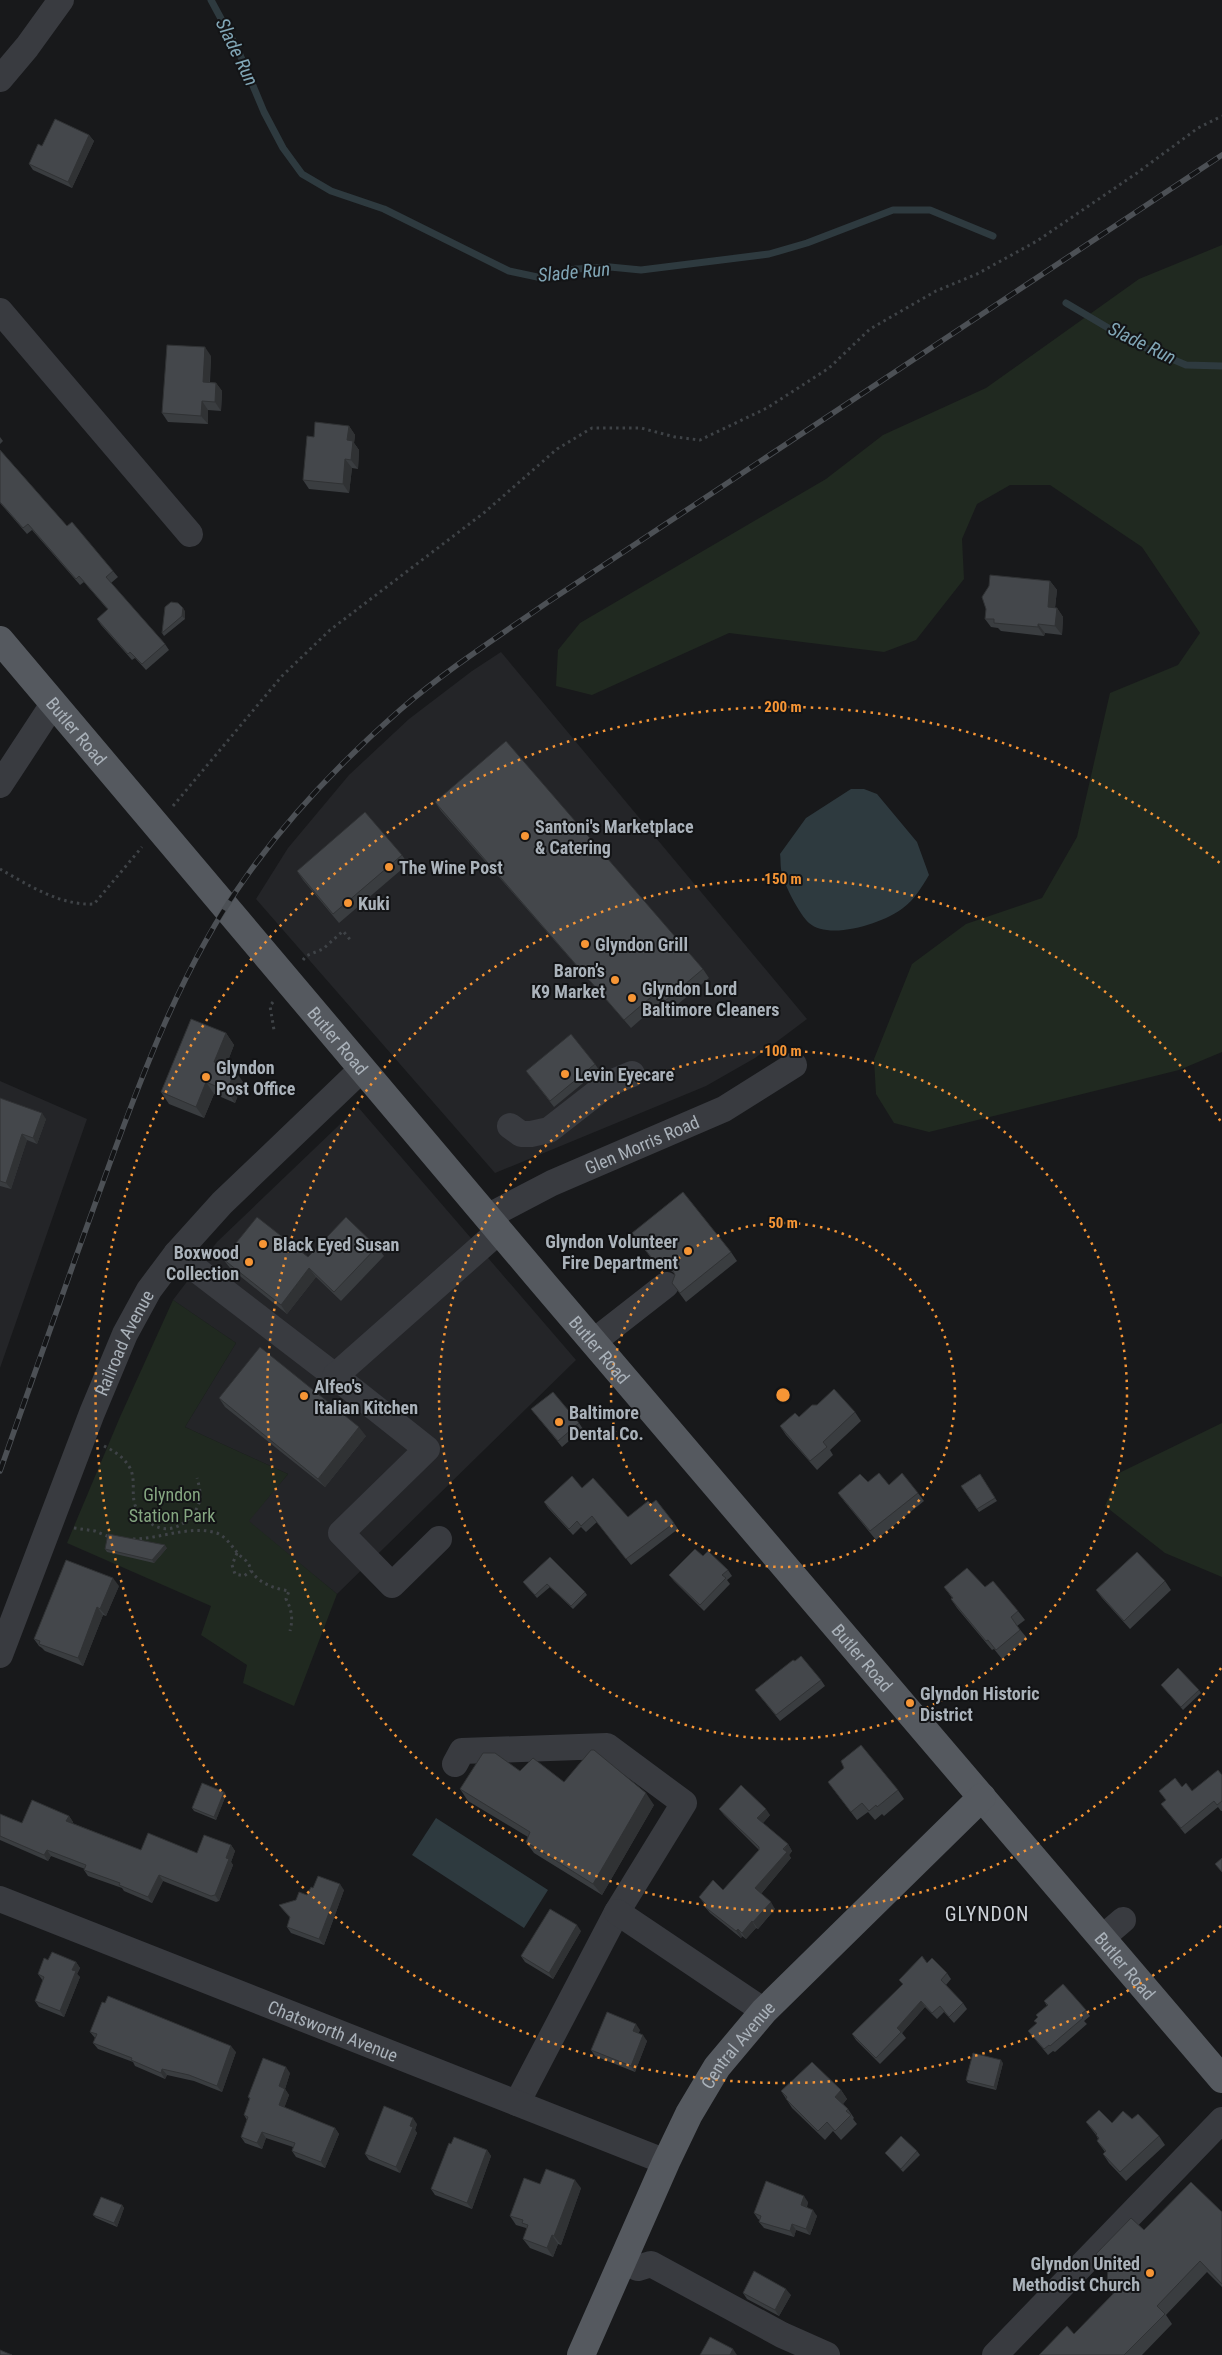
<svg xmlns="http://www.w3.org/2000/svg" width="1222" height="2355" font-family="'Roboto Condensed',sans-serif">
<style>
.built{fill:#242528}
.green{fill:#202920}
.water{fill:#2e3a3f}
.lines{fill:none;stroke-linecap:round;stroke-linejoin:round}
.stream{stroke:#2e3a3f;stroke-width:7}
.path{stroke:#3f4347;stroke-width:3;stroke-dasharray:2.5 4;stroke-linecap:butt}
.minor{stroke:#393b40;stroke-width:26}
.major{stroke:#55595f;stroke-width:28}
.rail-casing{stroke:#4c5055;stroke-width:5.5}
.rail{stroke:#131416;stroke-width:4;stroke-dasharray:11;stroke-linecap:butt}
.wall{fill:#3a3d40}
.shaded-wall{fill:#303234}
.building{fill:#44474b;stroke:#303234}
.ring{fill:none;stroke:#f69535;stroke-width:2.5;stroke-dasharray:2.5 5}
.poi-dot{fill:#f69535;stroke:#131416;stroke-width:2}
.labels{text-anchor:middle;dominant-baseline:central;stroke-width:4;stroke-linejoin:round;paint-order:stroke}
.street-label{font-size:18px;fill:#aab2ba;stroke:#131416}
.poi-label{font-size:18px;font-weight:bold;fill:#aab2ba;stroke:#131416;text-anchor:start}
.park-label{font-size:18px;fill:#85a681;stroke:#131416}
.water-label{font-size:19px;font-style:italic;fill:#81a6b6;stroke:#131416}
.quarter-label{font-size:20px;letter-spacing:1px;fill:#ccd0d6;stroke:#131416}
.centre{fill:#f69535;stroke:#131416;stroke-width:2.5}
.ring-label{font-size:15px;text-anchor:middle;font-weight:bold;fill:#f69535;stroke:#131416;stroke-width:4;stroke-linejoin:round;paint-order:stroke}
</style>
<rect width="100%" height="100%" fill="#18191b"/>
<path class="built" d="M501,652L807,1019L755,1058L706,1086L495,1173L256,899L288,848L349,775L409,719L472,671Z
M0,1081L87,1119L0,1368Z
M358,1107L576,1360L337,1594L248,1521L288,1474L185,1427L236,1343L173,1300L217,1242Z"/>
<path class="green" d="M1222,245V1052L1179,1070L929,1132L894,1123L876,1094L874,1059L912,964L966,924L1042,898L1077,837L1110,693L1178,665L1200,633L1142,547L1050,485H1010L977,504L962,539L964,579L916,640L884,652L729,633L592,695L556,686L558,650L580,623L826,479L883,435L986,388L1139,279Z
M173,1300L236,1343L185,1427L288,1474L249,1521L337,1594L294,1706L243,1683L247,1665L201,1635L211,1606L67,1543L120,1417Z
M1222,1423V1577L1165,1553L1105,1506L1119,1473Z"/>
<path class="water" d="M851,789H864L877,794L917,842L929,875C922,887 914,900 903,908C884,923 829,941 809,923C800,915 784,885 782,873C780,867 781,860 780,854L806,818Z
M436,1818L548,1890L524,1928L412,1855Z"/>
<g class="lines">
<path class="stream" d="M211,0L238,50L264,112L283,148L302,174L331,191L384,209L509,271L542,278L576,269L610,267L641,270L769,254L807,243L893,210H930L993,236
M1066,303L1132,342L1186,365L1222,366"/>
<path class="path" d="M173,806L282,676L330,630L485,512L557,449L592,428H641L675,437L700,440L767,408L829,368L870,329L936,291L977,274L1037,241L1137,173L1198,128L1222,116
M0,869C28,885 61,906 94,904L142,847
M303,960L306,956L323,949L343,931L352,942
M273,1002L270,1006L274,1030
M104,1446C114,1451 124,1457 130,1468C136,1480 131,1492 135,1505C137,1511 142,1516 147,1520C164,1537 186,1527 197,1508C202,1498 200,1488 197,1478
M74,1528L95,1531L112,1538
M133,1539C159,1539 187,1526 213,1532C224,1534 230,1544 236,1551C239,1556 244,1558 247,1562C250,1565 250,1569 252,1572C260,1584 276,1589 289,1591L286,1599C292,1610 293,1619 290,1631
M237,1553L232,1565L235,1574L244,1576L251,1571"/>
<g class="minor">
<path d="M0,79L27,47L61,0"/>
<path d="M0,311L190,534"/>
<path d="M0,785L53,704"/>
<path d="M510,1126L521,1134H531L549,1130L608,1084L632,1074"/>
<path id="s1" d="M487,1217L552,1183L724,1109L794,1065"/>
<path d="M176,1254L335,1376"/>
<path d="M593,1342L666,1285"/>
<path d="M439,1539L392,1585L341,1533L427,1449L335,1376L499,1231"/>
<path id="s2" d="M0,1655L92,1413L125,1334L149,1290L176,1254L222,1203L362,1069"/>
<path d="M455,1764L462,1751L607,1746L684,1803L617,1912L517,2103"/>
<path id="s3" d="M0,1899L666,2162"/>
<path d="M617,1912L764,2011"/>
<path d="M1102,1938L1123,1920"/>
<path d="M622,2261L638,2268L651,2264L782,2335L827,2355"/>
<path d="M995,2355L1222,2120"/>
</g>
<g class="major">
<path id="s4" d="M0,640L544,1284L1222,2079"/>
<path id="s5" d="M581,2355L666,2162L689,2114L717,2067L764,2011L982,1797"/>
</g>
<defs>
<path id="rail" d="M0,1471C34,1374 68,1278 103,1182C141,1077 181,968 246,877C289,816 343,760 400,710C445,671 496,638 545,604L1222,155"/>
</defs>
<use href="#rail" class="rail-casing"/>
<use href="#rail" class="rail"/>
</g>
<path class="wall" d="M89,135L94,141L72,188L33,170L29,164L42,146Z
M211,356L210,382L216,383L222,391L221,411L208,410V424L168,422L162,413Z
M349,426L355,435L354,443L359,450L358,469L352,468L349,493L309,489L303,480L314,437Z
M0,437L3,441L0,444Z
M0,450L67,526L113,571L118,577L111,583L165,644L169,650L146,670L135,658L132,660L101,625L97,619L108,610L84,582L80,585L32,530L27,534L0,503Z
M1050,581L1057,590L1055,608H1057L1063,617L1062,635L1045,633L1044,636L1001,631L998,628L991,627L985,619Z
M185,611V619L164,636L162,633Z
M435,802L703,969L709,978L671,1010L663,1000L631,1028L441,811Z
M402,855L408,864L339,923L303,880L297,871Z
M226,1033L234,1045L226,1066L243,1082L235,1103L214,1094L204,1118L169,1104L161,1092Z
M595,1064L599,1070L554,1107L526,1071Z
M0,1098L46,1119L37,1144L27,1140L11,1189L0,1186Z
M632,1233L731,1252L737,1261L686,1302L672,1283L675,1275L674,1273L671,1271H661Z
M377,1247L384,1256L341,1301L316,1277L287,1314L230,1268L223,1259L308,1257Z
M219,1398L366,1436L325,1487L225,1407Z
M531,1409L579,1423L583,1429L562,1447Z
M855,1412L861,1421L830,1450L833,1455L817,1470L786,1435L780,1426L799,1417Z
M980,1474L997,1501L979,1512L961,1486Z
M868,1482L889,1485L918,1493L924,1501L876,1540L844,1501L838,1493Z
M582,1488L628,1517L651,1504L674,1523L678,1529L631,1565L597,1522L586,1532L581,1527L573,1535L548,1508L544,1502Z
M167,1548L154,1563L107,1552L105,1549Z
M703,1556L728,1570L732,1576L727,1580L730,1584L704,1611L674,1581L669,1575Z
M550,1557L585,1592L587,1595L573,1609L550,1587L537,1598L523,1582Z
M1165,1581L1171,1590L1130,1629L1102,1598L1096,1590Z
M119,1586L106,1616L103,1615L83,1666L45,1651L42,1648L39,1646L34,1639Z
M944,1587H985L1018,1611L1025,1620L1017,1626L1027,1638L1002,1659L994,1649L992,1650L957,1608L951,1599L952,1598Z
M795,1661L821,1680L825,1686L780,1721L755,1690Z
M1161,1685L1199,1690L1201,1693L1183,1710Z
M520,1771L654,1805L602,1895L534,1853L526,1842L528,1837L468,1801L460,1789Z
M1222,1775V1811H1221L1218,1807L1185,1834L1161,1804L1166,1800L1159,1791L1182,1787L1192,1791Z
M828,1782L898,1790L904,1799L884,1816L882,1814L875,1820L868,1812L857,1820Z
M224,1792L226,1795L216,1820L194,1811L192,1808Z
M719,1809L770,1815L763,1823L788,1844L792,1851L789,1855L791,1858L761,1894L775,1909L758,1929L756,1928L746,1939L742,1936L741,1938L710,1913L705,1907L706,1906L699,1897L723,1890L759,1850L724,1815Z
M0,1814L22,1823L69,1816L73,1822L72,1823L141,1850L197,1853L231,1845L235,1851L231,1862L233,1865L219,1901L216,1902L163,1881L152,1903L124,1891L122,1888L88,1876L84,1870L85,1869L51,1856L48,1861L0,1840Z
M313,1888L344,1890L324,1945L291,1933L287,1927L290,1918L279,1905L296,1900L307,1895Z
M581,1931L553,1979L525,1962L521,1956Z
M48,1960L76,1962L80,1968L77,1974L80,1977L64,2017L39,2007L35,2001L43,1981L38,1974Z
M927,1963L947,1973L951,1979L946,1985L963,2003L967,2009L954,2023L944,2012L937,2019L925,2007L902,2033L906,2038L880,2064L856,2040L852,2034L903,1985L899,1980Z
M1044,2001L1086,2010L1090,2016L1084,2021L1087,2024L1055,2052L1053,2051L1048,2055L1028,2031L1036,2024L1038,2018L1036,2015L1047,2006Z
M640,2030L638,2034L647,2041L635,2072L595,2056L591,2050Z
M90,2032L236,2052L222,2092L194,2081L167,2075L165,2079L135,2066L133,2062L98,2049L93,2043L95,2038Z
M1003,2063L996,2090L968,2083L966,2080Z
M290,2073L285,2089L289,2095L284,2108L335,2128L339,2134L325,2168L296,2157L292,2151L293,2147L266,2138L262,2149L245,2143L241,2137L247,2120L244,2115L250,2100L248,2097Z
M841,2090L847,2099L843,2104L848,2109L854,2118L853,2119L857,2124L841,2140L833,2131L825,2140L792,2108L781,2091Z
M1132,2119L1159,2136L1165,2145L1126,2181L1109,2163L1103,2154L1105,2152L1097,2141L1098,2139L1096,2135L1086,2122L1112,2123Z
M417,2124L415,2130L417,2133L400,2173L369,2160L365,2154Z
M451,2144L487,2150L491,2156L472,2209L435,2195L431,2189Z
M917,2151L920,2155L903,2172L885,2153Z
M540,2184L581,2188L561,2245L558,2244L553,2257L530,2248L523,2239L527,2229L526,2228L516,2225L510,2216Z
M808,2202L807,2207L817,2216L810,2235L796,2230L794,2237L764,2228L759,2222L760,2220L758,2219L754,2213Z
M122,2205L124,2208L117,2227L96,2218L93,2215Z
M1222,2212V2287L1207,2272L1166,2315L1172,2324L1142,2355H1039L1074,2334L1113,2294L1107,2285L1108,2269L1103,2264L1096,2254L1144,2230Z
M743,2293L791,2295L779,2316L747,2299Z"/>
<path class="shaded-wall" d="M89,135L94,141L72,188L68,182Z
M205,347L211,356L209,391L203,382Z
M216,383L222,391L221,411L215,402Z
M202,401L208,410V424L201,416Z
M349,426L355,435L354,443L359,450L358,469L351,460L347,440Z
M345,459L352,468L349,493L343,484Z
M1050,581L1057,590L1054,616L1048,607Z
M183,608L185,611V619L182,616Z
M1057,608L1063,617L1062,635L1055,626Z
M1038,624L1045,633L1044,636L1038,627Z
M226,1033L234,1045L223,1073L214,1062Z
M235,1070L243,1082L235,1103L227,1091Z
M206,1082L214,1094L204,1118L196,1107Z
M42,1113L46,1119L37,1144L33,1138Z
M22,1134L27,1140L11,1189L6,1183Z
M309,1268L316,1277L287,1314L281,1305Z
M359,1427L366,1436L325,1487L318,1479Z
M165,1545L167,1548L154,1563L152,1560Z
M113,1578L119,1586L106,1616L100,1609Z
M97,1607L103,1615L83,1666L78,1658Z
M224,1792L226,1795L216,1820L214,1817Z
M646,1793L654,1805L602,1895L593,1884Z
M766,1809L770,1815L761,1825L757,1818Z
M69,1816L73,1822L71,1827L66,1821Z
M788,1844L792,1851L789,1855L791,1858L760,1895L755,1888Z
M231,1845L235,1851L231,1862L233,1865L219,1901L215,1895L226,1858Z
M47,1850L51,1856L48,1861L44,1855Z
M159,1875L163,1881L152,1903L148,1897Z
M340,1884L344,1890L324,1945L319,1939Z
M771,1902L775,1909L758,1929L753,1922Z
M752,1921L756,1928L746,1939L742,1933Z
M577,1925L581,1931L553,1979L549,1973Z
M738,1929L742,1936L741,1938L736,1931Z
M76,1962L80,1968L77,1974L80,1977L64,2017L60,2011L72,1970Z
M921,2001L925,2007L902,2033L897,2028Z
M636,2024L640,2030L637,2037L633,2031Z
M643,2035L647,2041L635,2072L631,2066Z
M231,2046L236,2052L222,2092L217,2086Z
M1001,2060L1003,2063L996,2090L994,2087Z
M286,2067L290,2073L284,2092L279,2086Z
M162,2069L167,2075L165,2079L161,2073Z
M285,2089L289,2095L283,2111L279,2105Z
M841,2090L847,2099L841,2106L835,2097Z
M413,2118L417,2124L415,2130L417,2133L400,2173L396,2167Z
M335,2128L339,2134L325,2168L321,2162Z
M262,2132L266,2138L262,2149L257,2143Z
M487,2150L491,2156L472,2209L467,2203Z
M575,2180L581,2188L561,2245L554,2236Z
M804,2196L808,2202L805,2211L801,2205Z
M122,2205L124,2208L117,2227L114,2223Z
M813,2210L817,2216L810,2235L806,2229Z
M792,2224L796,2230L794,2237L790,2231Z
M552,2235L558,2244L553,2257L547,2248Z
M786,2289L791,2295L779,2316L775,2310Z
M733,2349L737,2355H730Z"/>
<path class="building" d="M55,119L89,135L68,182L29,164L38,144L42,146Z
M167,345L205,347L203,382L216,383L215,402L202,401L201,416L162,413Z
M315,422L349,426L347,440L353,441L351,460L345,459L343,484L303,480L307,436L314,437Z
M0,450L67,526L72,522L113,571L106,577L165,644L142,664L130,652L128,654L97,619L108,609L79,576L76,579L28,524L23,528L0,502Z
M990,575L1050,581L1048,607L1057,608L1055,626L1038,624V627L994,623V619H985L986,609L982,597L989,586Z
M171,602L178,603L183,608L182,616L162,633L165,607Z
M506,741L703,969L665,1001L657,992L624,1020L435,802Z
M365,812L402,855L333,914L297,871Z
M191,1019L226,1033L214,1062L235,1070L227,1091L206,1082L196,1107L161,1092Z
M571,1034L595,1064L550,1101L526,1071Z
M0,1098L42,1113L33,1138L22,1134L6,1183L0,1181Z
M683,1192L731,1252L680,1293L672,1283L675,1275L671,1267L665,1262H655L632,1233Z
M257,1217L308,1257L346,1217L377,1247L334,1292L309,1268L281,1305L223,1259Z
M260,1347L359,1427L318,1479L219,1398Z
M834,1389L855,1412L823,1442L827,1447L810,1461L780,1426L795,1413L799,1417L812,1405H817Z
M553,1392L579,1423L558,1441L531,1409Z
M879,1473L889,1485L902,1473L918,1493L870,1531L838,1493L860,1474L868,1482Z
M980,1474L995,1498L977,1509L961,1486Z
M572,1476L582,1488L593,1478L628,1517L648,1501L651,1504L656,1500L674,1523L626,1559L592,1516L581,1526L577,1521L569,1529L544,1502Z
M108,1534L165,1545L152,1560L105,1549Z
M695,1549L703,1556L708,1551L728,1570L722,1575L726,1578L700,1605L669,1575Z
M1137,1552L1165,1581L1124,1621L1096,1590Z
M550,1557L585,1592L571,1606L547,1584L535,1595L523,1582Z
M66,1560L113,1578L100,1609L97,1607L78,1658L39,1644L40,1641L34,1639Z
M967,1568L985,1587L993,1581L1018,1611L1011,1617L1020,1630L996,1650L988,1640L986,1641L951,1599L953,1598L944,1587Z
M801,1656L821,1680L776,1715L755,1690L793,1660L795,1661Z
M1178,1668L1199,1690L1181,1707L1161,1685Z
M861,1745L898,1790L877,1807L876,1805L869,1811L862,1803L851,1812L828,1782L844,1768L841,1761Z
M591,1750H594L646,1793L593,1884L526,1842L530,1832L460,1789L483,1753H495L520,1771L533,1758L564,1782Z
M1218,1770L1222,1775V1801L1217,1805L1214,1801L1181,1828L1161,1804L1166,1800L1159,1791L1175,1778L1182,1787L1186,1783L1192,1791Z
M202,1783L224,1792L214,1817L192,1808Z
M741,1785L766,1809L757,1818L788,1844L783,1849L787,1852L755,1888L771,1902L753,1922L752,1921L742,1933L738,1929L736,1931L705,1907L707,1905L699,1897L713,1880L723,1890L759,1850V1847L719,1809Z
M32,1800L69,1816L66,1821L141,1850L148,1833L197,1853L204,1835L231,1845L226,1858L229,1859L215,1895L211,1896L159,1875L148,1897L119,1885L120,1883L84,1870L86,1865L47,1850L44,1855L0,1836V1814L22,1823Z
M1222,1858V1872L1215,1864Z
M318,1876L340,1884L319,1939L287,1927L290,1917L279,1905L296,1900L299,1892L307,1895L311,1887L313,1888Z
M550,1909L577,1925L549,1973L521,1956Z
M52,1952L76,1962L72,1970L76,1971L60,2011L35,2001L44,1977L38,1974L44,1958L48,1960Z
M922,1956L927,1963L932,1958L947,1973L941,1980L963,2003L949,2017L940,2006L932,2013L921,2001L897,2028L901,2032L876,2058L852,2034L903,1984L899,1980Z
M1063,1984L1086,2010L1080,2015L1083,2018L1050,2046L1049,2045L1044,2049L1028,2031L1037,2023L1034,2021L1038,2017L1036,2015L1048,2005L1044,2001Z
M108,1996L231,2046L217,2086L189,2075L162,2069L161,2073L131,2060L132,2058L93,2043L97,2034L90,2032L102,2002L105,2003Z
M607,2012L636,2024L633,2031L643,2035L631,2066L591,2050Z
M973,2053L1001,2060L994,2087L966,2080Z
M263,2058L286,2067L279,2086L285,2089L279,2105L335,2128L321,2162L292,2151L295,2143L262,2132L257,2143L241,2137L248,2117L244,2115L250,2098L248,2097Z
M812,2062L841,2090L835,2097L848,2109L846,2111L851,2115L835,2131L827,2122L818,2131L786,2099L787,2097L781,2091Z
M384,2106L413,2118L410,2126L413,2127L396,2167L365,2154Z
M1099,2110L1112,2123L1123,2111L1132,2119L1138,2114L1159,2136L1120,2172L1103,2154L1106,2151L1097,2141L1099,2138L1096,2135L1097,2134L1086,2122Z
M901,2136L917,2151L901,2169L885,2153Z
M454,2137L487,2150L467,2203L431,2189L449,2143L451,2144Z
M546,2169L575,2180L554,2236L552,2235L547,2248L523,2239L528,2225L522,2223L523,2220L510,2216L524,2178L540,2184Z
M766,2181L804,2196L801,2205L813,2210L806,2229L792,2224L790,2231L759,2222L761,2216L754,2213Z
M1191,2182L1222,2212V2284L1200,2261L1157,2306L1165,2314L1124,2355H1039L1067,2326L1074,2334L1114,2293L1107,2285L1108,2266L1096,2254L1131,2218L1144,2230Z
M101,2197L122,2205L114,2223L93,2215Z
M754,2271L786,2289L775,2310L743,2293Z
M710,2337L733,2349L730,2355H700Z
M0,2350L12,2355H0Z"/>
<g class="ring">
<circle cx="783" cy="1395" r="172"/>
<circle cx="783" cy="1395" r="344"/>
<path d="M1221 1668A516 516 0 1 1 1221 1122"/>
<path d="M1221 1926A688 688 0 1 1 1221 864"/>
</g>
<g class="poi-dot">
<circle cx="525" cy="836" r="5"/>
<circle cx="389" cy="867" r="5"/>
<circle cx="348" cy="903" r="5"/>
<circle cx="585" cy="944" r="5"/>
<circle cx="615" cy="980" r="5"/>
<circle cx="632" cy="998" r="5"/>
<circle cx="565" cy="1074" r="5"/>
<circle cx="206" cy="1077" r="5"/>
<circle cx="263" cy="1244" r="5"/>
<circle cx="688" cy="1251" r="5"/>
<circle cx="249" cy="1262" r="5"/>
<circle cx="304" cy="1396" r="5"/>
<circle cx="559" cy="1422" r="5"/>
<circle cx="910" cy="1703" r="5"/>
<circle cx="1150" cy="2273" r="5"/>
</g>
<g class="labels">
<g class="street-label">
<text stroke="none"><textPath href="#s4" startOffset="119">Butler Road</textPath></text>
<text stroke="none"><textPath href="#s4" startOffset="524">Butler Road</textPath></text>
<text stroke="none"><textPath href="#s1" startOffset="171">Glen Morris Road</textPath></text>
<text stroke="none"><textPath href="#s2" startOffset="336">Railroad Avenue</textPath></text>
<text stroke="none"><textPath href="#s4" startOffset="929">Butler Road</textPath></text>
<text stroke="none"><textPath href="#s4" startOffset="1334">Butler Road</textPath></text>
<text stroke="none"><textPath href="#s4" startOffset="1739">Butler Road</textPath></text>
<text stroke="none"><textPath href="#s3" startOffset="358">Chatsworth Avenue</textPath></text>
<text stroke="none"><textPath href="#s5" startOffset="349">Central Avenue</textPath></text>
</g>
<g class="poi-label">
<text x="535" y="826">Santoni's Marketplace<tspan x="535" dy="21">&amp; Catering</tspan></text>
<text x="399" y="867">The Wine Post</text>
<text x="358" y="903">Kuki</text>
<text x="595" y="944">Glyndon Grill</text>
<text x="605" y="970" text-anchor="end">Baron’s<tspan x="605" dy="21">K9 Market</tspan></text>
<text x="642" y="988">Glyndon Lord<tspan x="642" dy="21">Baltimore Cleaners</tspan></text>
<text x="216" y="1067">Glyndon<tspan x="216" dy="21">Post Office</tspan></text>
<text x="575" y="1074">Levin Eyecare</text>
<text x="678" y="1241" text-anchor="end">Glyndon Volunteer<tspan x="678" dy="21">Fire Department</tspan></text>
<text x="273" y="1244">Black Eyed Susan</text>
<text x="239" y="1252" text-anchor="end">Boxwood<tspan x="239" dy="21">Collection</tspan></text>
<text x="314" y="1386">Alfeo's<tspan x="314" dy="21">Italian Kitchen</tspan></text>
<text x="569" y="1412">Baltimore<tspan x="569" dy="21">Dental Co.</tspan></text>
<text x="920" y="1693">Glyndon Historic<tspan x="920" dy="21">District</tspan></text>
<text x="1140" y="2263" text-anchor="end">Glyndon United<tspan x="1140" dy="21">Methodist Church</tspan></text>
</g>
<g class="park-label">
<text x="172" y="1494">Glyndon<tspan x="172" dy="21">Station Park</tspan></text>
</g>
<g class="water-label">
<text transform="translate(237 52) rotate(64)">Slade Run</text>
<text transform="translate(574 272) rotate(-5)">Slade Run</text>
<text transform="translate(1142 343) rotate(26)">Slade Run</text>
</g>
<g class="quarter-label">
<text x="987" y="1914">GLYNDON</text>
</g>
</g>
<circle cx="783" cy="1395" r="8" class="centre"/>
<g class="ring-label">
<text x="783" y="712">200 m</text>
<text x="783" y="884">150 m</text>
<text x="783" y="1056">100 m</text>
<text x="783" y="1228">50 m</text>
</g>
</svg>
